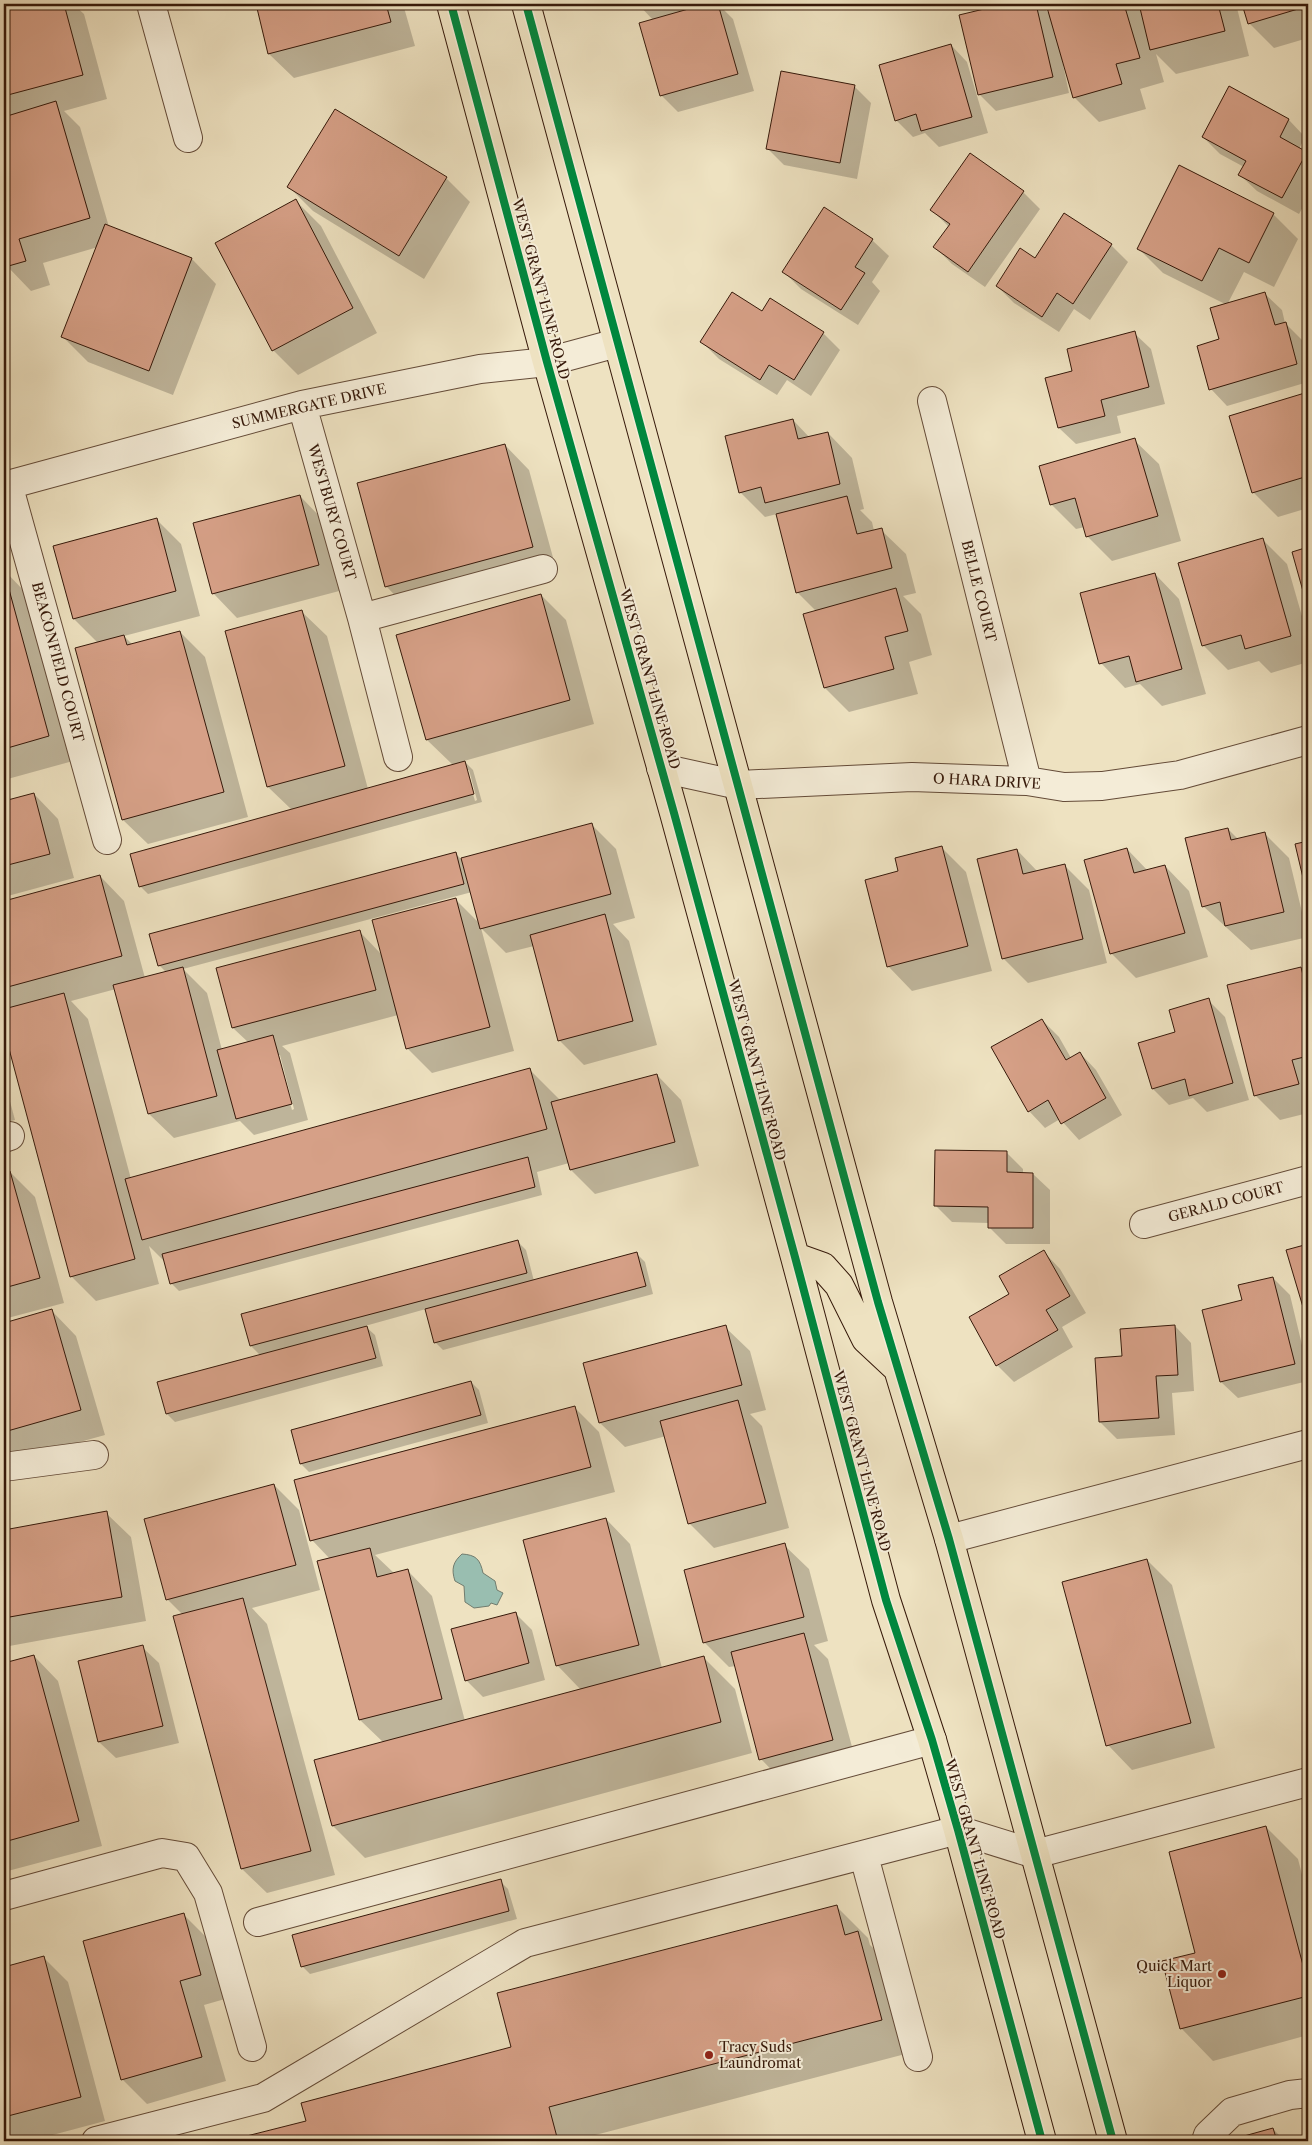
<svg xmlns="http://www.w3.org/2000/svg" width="1312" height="2145" font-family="'Libre Caslon Text',serif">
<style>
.water{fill:#99beb0;stroke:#717c6e}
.shadow{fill:#0003;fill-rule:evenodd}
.building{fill:#d6a087;stroke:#36190a}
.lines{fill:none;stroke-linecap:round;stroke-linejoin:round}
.minor-casing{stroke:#644b38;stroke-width:30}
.major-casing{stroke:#36190a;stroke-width:30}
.minor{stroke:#f4ecd7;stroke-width:28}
.major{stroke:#eee2c1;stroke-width:28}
.cycleway-casing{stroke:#f4ecd7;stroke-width:11}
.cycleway{stroke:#00873e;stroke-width:8}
.poi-dot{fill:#8f2418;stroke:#f4ecd7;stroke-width:2}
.labels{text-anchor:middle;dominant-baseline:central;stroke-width:4;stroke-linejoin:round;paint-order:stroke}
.street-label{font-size:14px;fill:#36190a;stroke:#f4ecd7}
.poi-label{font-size:14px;fill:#36190a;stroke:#f4ecd7;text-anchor:end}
</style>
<rect width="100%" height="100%" fill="#eee2c1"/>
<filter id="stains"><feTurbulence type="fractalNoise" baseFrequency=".004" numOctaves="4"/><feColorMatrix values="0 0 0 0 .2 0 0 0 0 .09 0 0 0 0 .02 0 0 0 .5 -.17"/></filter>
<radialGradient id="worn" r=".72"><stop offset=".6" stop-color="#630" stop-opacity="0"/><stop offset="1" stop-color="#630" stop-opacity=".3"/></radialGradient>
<path class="water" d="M462,1554C476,1555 480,1559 483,1573L495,1581L497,1590L503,1593L497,1605L491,1603L489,1606L474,1608L465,1602L464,1586L455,1581C451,1569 453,1562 462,1554Z"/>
<path class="shadow" d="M4,4H73L84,14L107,99L64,111L80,127L109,227L192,259L216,284L173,395L88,362L63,337L98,247L43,263L50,285L31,291L7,266L4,256Z
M257,4H403L415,46L294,78L269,54Z
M638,4H722L719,5L733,19L754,91L678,112L661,95L653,20Z
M1010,4H1040L1051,15L1048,4H1236L1249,56L1176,74L1156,54L1164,82L1140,89L1146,109L1099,122L1075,98L1064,60H1062L1069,93L996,111L979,94L961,16Z
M1244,4H1308V38L1274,48L1249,23Z
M951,45L967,62L988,133L939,147L925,133L913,137L896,120Z
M782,72L855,87L871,103L857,179L784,165L768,149Z
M1230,88L1289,120L1305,137L1299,149L1308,155V198L1299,214L1257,191L1240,175L1244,167L1220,154L1203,137Z
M970,155L1023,192L1040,209L985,287L952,264L935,247L949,227L931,209Z
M1179,167L1273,214L1298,239L1274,287L1244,272L1227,305L1265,294L1282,310L1285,323L1302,340L1308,362V382L1227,406L1211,389L1227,305L1163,273L1138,248Z
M446,178L470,202L424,279L313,211L289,187Z
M296,201L321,226L377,333L298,375L273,350L217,243Z
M1064,215L1111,245L1128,262L1090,320L1074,309L1059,332L1014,303L997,286L1035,260Z
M872,240L889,256L872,282L880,291L858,325L801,289L784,272Z
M763,312L823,333L840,350L811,396L787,380L777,395L719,359L702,342Z
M1134,333L1151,349L1165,404L1117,416L1121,433L1076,444L1059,428L1074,372Z
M1308,394V508L1278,517L1253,492L1230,416Z
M793,420L810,438L828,433L852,458L864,509L860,510L872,522L874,531L881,530L906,554L916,593L903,596L921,614L932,655L909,662L918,694L849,712L825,688L816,611L797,592L777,514L765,517L740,492Z
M1134,440L1159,464L1181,541L1112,561L1087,536L1085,527L1076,529L1052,505L1040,467Z
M505,445L529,470L557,572L410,611L386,586Z
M300,496L324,521L343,590L237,618L213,593Z
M156,519L181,544L200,616L124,636L133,645L180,632L205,657L248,817L148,844L123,820L98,643L74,619L55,547Z
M1263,540L1287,564L1308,637V662L1271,673L1259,661L1228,670L1203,645Z
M1308,548V605L1293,552Z
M4,570L27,594L73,761L4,780Z
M1155,574L1179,599L1206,694L1162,706L1140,684L1125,688L1101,663Z
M541,595L566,620L594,724L464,761L473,770L482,802L148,894L140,886L292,810L268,787L226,632L302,612L327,636L368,789L453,765L427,740ZM466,770H469L477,800L475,801Z
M34,794L58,819L74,878L4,897V802Z
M591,824L616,849L635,918L613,924L629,941L657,1045L584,1065L559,1040L534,946L506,953L481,928L514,1051L432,1073L408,1049L398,1015L282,1046L290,1053L308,1120L254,1135L240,1121L174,1138L149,1114L116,989L71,1001L88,1019L131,1179L530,1070L561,1101L657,1075L681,1100L699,1166L595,1194L571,1170L569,1163L537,1172L542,1195L179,1291L171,1283L165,1262L149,1246L159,1284L96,1301L71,1276L4,1025V1010L11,1008L4,1001V902L100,876L124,901L145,978L166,972L159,965L455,853L462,860ZM472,892L480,924L455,899L382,955L359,931L233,1028L249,1043L222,1050L207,993L183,969ZM277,1055H280L294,1109L292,1110Z
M1228,829L1238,839L1264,833L1289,858L1308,937L1251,950L1203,906Z
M1308,843V893L1297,845Z
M942,848L966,872L992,971L912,991L888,966L900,872Z
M1127,849L1148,871L1165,866L1189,891L1208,957L1136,978L1111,953Z
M1017,850L1038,872L1064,865L1089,890L1107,963L1028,983L1003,958Z
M1301,968L1308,976V1113L1280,1120L1255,1095Z
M1208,1000L1225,1017L1249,1100L1207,1112L1193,1098L1169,1105L1153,1089L1177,1033Z
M1042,1020L1059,1037L1071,1058L1080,1053L1096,1070L1122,1115L1079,1140L1060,1119L1045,1128L1029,1111Z
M4,1079L15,1120L4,1123Z
M1006,1152L1023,1169V1174H1033L1050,1190V1244H1006L989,1227V1223L952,1222L936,1206Z
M10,1172L35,1197L64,1303L4,1319V1174Z
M518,1242L526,1250L534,1281L637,1254L645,1262L653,1294L443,1350L435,1342L426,1309L365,1326L375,1335L383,1366L175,1422L167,1414L261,1356L251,1346Z
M1308,1245V1319L1288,1251Z
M1044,1252L1060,1269L1086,1313L1062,1327L1073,1347L1014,1382L997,1365L1010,1294Z
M1273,1278L1290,1295L1308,1370V1381L1238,1398L1221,1382L1243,1301Z
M52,1311L76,1336L105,1435L4,1463V1325Z
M1175,1326L1191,1343L1194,1391L1172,1393L1175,1435L1117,1439L1100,1422L1096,1359L1123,1357Z
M725,1327L750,1351L766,1410L750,1414L762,1426L789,1528L714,1548L689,1523L666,1436L625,1447L600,1423Z
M471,1382L479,1390L488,1423L309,1472L301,1464Z
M574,1407L599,1432L615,1492L375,1555L395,1574L408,1571L432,1596L465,1721L581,1690L557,1665L606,1519L630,1544L662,1668L703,1657L735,1689L752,1753L365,1858L333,1826L316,1761L384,1743L360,1720L319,1562L330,1559L312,1540Z
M274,1485L299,1510L320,1590L252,1608L267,1624L335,1875L267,1893L242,1869L183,1615L167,1599Z
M106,1513L131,1537L146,1621L4,1647V1531Z
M784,1545L809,1569L828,1641L814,1645L828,1659L857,1765L785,1784L761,1759L736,1666L729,1667L705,1643Z
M1147,1560L1172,1585L1215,1748L1132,1770L1108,1745Z
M515,1613L532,1630L545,1680L483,1697L466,1680Z
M142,1647L159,1663L179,1743L116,1758L99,1742L80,1662Z
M34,1656L58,1681L102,1846L4,1872V1664Z
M1266,1827L1298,1859L1308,1898V2035L1213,2061L1182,2029L1164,1962L1196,1953Z
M500,1881L508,1889L517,1919L310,1974L302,1966Z
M836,1906L868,1938L870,1945L890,1964L913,2052L580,2139V2141H232L307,2122L513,2048Z
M183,1914L208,1939L225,1999L204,2005L226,2081L147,2104L122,2079Z
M43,1957L68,1982L105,2121L30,2141H4V1968Z
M1273,2129L1285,2141H1231Z"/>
<path class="building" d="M4,4H64L83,75L4,96Z
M256,4H386L391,22L268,54Z
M706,4H718L738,74L660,96L639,23Z
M1005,4H1036L1053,77L978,95L959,15Z
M1046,4H1124L1140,58L1116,64L1122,84L1073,98Z
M1139,4H1218L1225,31L1150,50Z
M1242,4H1308V6L1248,24Z
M951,44L972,117L921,131L916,114L895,121L879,65Z
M781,71L855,85L840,163L766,149Z
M1229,86L1289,119L1280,137L1307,152L1282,198L1238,175L1246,161L1202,137Z
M56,101L90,218L19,239L26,261L5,267L4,261V117Z
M335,109L447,177L399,256L287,187Z
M970,153L1024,191L968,272L933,247L950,224L930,210Z
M1179,165L1274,213L1249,263L1219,248L1202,281L1137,249Z
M296,199L353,308L272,351L215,243Z
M824,207L873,239L855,267L865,273L841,310L782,272Z
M1064,213L1112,244L1073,304L1057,293L1042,317L996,286L1020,248L1035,258Z
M105,224L192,258L149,371L61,337Z
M732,292L762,311L770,298L824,332L794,380L769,365L760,380L700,342Z
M1265,292L1275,325L1286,322L1297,364L1209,390L1197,346L1219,339L1210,308Z
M1135,331L1149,387L1101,400L1105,416L1058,428L1045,378L1072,371L1067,349Z
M1308,392V476L1252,493L1229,416Z
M793,419L798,439L828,432L840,484L765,503L761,487L739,493L725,436Z
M1135,438L1158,516L1086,537L1075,498L1050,505L1039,466Z
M505,444L533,547L385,587L357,483Z
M300,495L319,565L212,594L193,523Z
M847,496L857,534L882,528L892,568L796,593L776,514Z
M157,518L176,591L73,619L53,546Z
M1263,538L1291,636L1245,649L1241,635L1202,646L1178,563Z
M1308,547V609L1292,552Z
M4,571L49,736L4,749Z
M1155,573L1182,669L1136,682L1129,656L1099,664L1080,593Z
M896,588L908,631L885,637L894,669L824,688L803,614Z
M541,594L570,700L426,740L396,635Z
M302,610L345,766L267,787L225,631Z
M180,631L224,792L122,820L75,648L124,635L127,645Z
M465,761L474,794L139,887L130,854Z
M34,793L50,854L4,866V801Z
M592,823L611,894L480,929L461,858Z
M1228,828L1231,840L1265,832L1284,912L1225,926L1220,902L1202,907L1185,838Z
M1308,841V899L1295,844Z
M942,846L968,946L887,967L865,880L898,871L895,858Z
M1127,848L1134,873L1165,865L1185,933L1110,954L1084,860Z
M1017,849L1023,874L1065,864L1083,939L1002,959L977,859Z
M456,852L464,884L158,966L149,934Z
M100,875L122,956L4,988V901Z
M456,898L490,1027L406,1049L372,920Z
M605,914L633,1021L558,1041L530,935Z
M360,930L376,990L232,1028L216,968Z
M183,967L217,1096L148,1114L113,985Z
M1301,967L1308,996V1056L1292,1060L1299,1084L1254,1096L1227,985Z
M64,993L135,1259L70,1277L4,1030V1009Z
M1209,998L1233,1083L1189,1096L1185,1079L1152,1089L1138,1043L1175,1032L1169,1010Z
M1042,1019L1066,1060L1080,1052L1106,1098L1061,1124L1048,1100L1028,1112L991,1047Z
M273,1035L292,1104L236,1119L217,1050Z
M530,1068L547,1129L142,1240L125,1179Z
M657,1074L675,1142L570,1170L551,1102Z
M935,1150L1007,1151V1172L1033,1173V1228H988V1207L934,1206Z
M528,1157L535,1187L170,1284L162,1254Z
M10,1171L40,1278L4,1288V1173Z
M518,1240L527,1273L250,1346L241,1314Z
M1308,1244V1324L1286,1250Z
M1044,1250L1070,1296L1046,1310L1058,1330L996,1366L969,1317L1009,1294L999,1276Z
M637,1252L646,1286L434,1343L425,1309Z
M1273,1277L1295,1364L1220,1382L1202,1310L1242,1300L1238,1285Z
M52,1309L81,1410L4,1432V1323Z
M726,1325L742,1385L599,1423L583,1363Z
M1175,1325L1178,1375L1156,1376L1159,1418L1099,1422L1095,1358L1122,1356L1120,1329Z
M367,1326L376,1358L166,1414L157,1382Z
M471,1381L481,1415L300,1464L291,1430Z
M738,1400L766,1503L688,1524L660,1421Z
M575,1406L591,1467L310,1541L294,1480Z
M274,1484L296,1565L166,1600L144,1519Z
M107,1511L122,1597L4,1618V1530Z
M606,1518L639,1645L556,1666L523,1540Z
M785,1543L804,1617L703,1643L684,1570Z
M370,1548L377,1577L408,1569L442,1699L359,1720L317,1561Z
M1147,1559L1191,1723L1106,1746L1062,1582Z
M243,1598L311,1851L241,1869L173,1616Z
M516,1612L529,1663L465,1681L451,1629Z
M804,1633L833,1740L759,1760L731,1652Z
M143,1645L163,1726L98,1742L78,1661Z
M34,1655L79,1821L4,1842V1663Z
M704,1656L721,1722L332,1826L314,1760Z
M1266,1826L1308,1984V1996L1180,2029L1162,1961L1195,1953L1169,1852Z
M501,1879L509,1911L301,1967L292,1935Z
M837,1905L845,1935L858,1931L882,2020L549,2107L558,2141H227L306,2121L301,2103L511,2047L497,1993Z
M184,1913L201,1975L180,1981L202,2057L121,2080L83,1941Z
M44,1956L81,2097L4,2117V1967Z
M1273,2128L1277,2141H1226Z"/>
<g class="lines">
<defs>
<path id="minor" d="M151,4L188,138
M932,401L1027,781
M302,405L362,618L398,757
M8,484L107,840
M4,486L302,405L480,369L547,362L617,343
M362,618L543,569
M661,768L739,785L912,777L1027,781L1064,787L1102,786L1180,775L1308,740
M4,1138L10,1136
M1144,1224L1308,1180
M4,1467L94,1455
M949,1539L1308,1444
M864,1856L918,2057
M4,1896L162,1853L186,1857L208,1893L252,2047
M258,1922L932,1740
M96,2141L263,2098L525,1943L958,1830L1035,1854L1308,1782
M1206,2141L1208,2135L1232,2112L1290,2095L1308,2093"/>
<path id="major" d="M451,4L547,362L674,813L795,1257L886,1600L932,1740L958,1830L1042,2141
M526,4L878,1302L949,1539L1113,2141
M795,1257L823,1267L839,1285L866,1339L896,1367"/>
</defs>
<use href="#minor" class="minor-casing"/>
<use href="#major" class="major-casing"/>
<use href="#minor" class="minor"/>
<use href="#major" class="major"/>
<defs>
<path id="cycleway" d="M451,4L547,362L674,813L795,1257L886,1600L932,1740L958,1830L1042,2141
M526,4L878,1302L949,1539L1113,2141"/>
</defs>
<use href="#cycleway" class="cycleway-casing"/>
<use href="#cycleway" class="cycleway"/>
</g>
<g class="poi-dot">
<circle cx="1222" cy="1974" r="5"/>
<circle cx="709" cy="2055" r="5"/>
</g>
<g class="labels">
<g class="street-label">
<text transform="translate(541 289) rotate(75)">WEST GRANT LINE ROAD</text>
<text transform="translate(309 406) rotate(-13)">SUMMERGATE DRIVE</text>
<text transform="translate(332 512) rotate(74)">WESTBURY COURT</text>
<text transform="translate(979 591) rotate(76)">BELLE COURT</text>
<text transform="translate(58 662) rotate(75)">BEACONFIELD COURT</text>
<text transform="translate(650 679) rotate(74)">WEST GRANT LINE ROAD</text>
<text transform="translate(987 781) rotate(3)">O HARA DRIVE</text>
<text transform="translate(757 1070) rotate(75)">WEST GRANT LINE ROAD</text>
<text transform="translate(1226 1202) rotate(-15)">GERALD COURT</text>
<text transform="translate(862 1461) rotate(75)">WEST GRANT LINE ROAD</text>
<text transform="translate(975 1849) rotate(74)">WEST GRANT LINE ROAD</text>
</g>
<g class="poi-label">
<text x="1212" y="1966">Quick Mart<tspan x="1212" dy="16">Liquor</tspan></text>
<text x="719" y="2047" text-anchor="start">Tracy Suds<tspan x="719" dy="16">Laundromat</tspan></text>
</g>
</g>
<rect width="1312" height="2145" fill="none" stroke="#eee2c1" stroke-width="20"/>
<rect x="5" y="5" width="1302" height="2135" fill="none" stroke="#36190a" stroke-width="2.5"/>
<rect x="10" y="10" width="1292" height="2125" fill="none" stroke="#36190a"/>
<rect width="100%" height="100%" filter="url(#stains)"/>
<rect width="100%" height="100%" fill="url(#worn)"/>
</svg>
